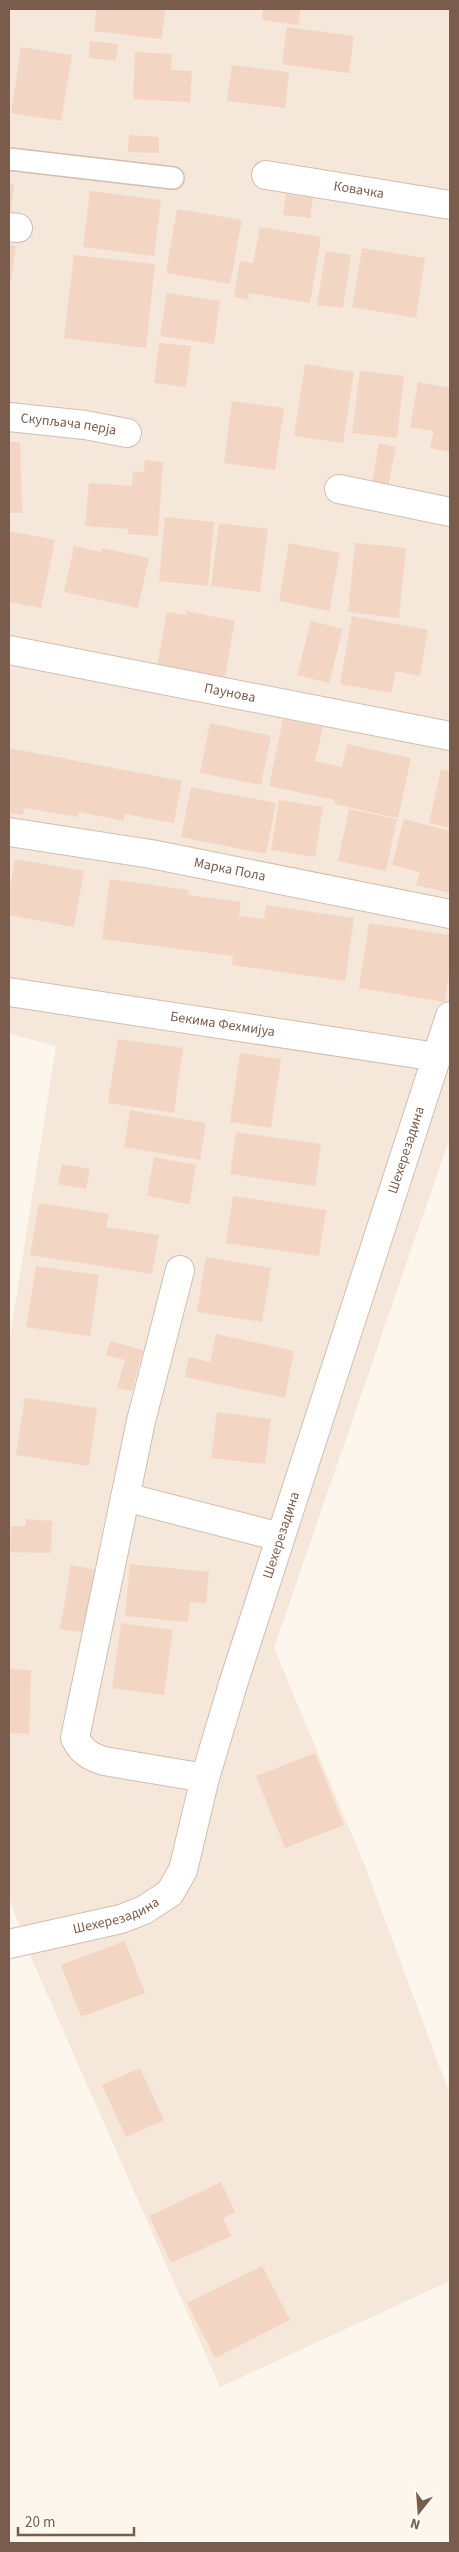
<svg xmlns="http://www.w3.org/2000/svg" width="459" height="2552" font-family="'Source Sans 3',sans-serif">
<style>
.residential{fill:#f5e8da}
.building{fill:#f3d5c3}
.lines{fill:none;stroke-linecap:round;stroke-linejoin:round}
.service-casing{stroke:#d1beb0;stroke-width:24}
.minor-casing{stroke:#d1beb0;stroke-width:30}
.service{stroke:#fff;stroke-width:21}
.minor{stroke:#fff;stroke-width:28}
.labels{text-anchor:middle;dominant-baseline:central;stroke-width:4;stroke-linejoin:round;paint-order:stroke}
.street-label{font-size:14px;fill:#7a5c4d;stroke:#fffaf3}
</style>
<rect width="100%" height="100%" fill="#fdf6ec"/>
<path class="residential" d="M9,9H450V1137L274,1648L367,1871L450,2095V2281L220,2387L30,1955L9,1898V1343L56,1046L9,1034Z"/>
<path class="building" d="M96,9H165L162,39L94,31Z
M263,9H301L298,25L262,20Z
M287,27L354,36L349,73L282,64Z
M90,41L118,44L116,61L89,58Z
M21,47L72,55L61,121L11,113Z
M135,52L172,54L171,70L192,71L190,102L133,99Z
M232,65L289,72L285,108L227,101Z
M129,135L159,137V153L128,152Z
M9,183L14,184L11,212L9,211Z
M90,191L161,200L154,256L83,247Z
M286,194L313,198L310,218L283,215Z
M177,209L242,220L230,284L166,273Z
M260,227L321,237L310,303L249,293L248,300L234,297L240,261L253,263Z
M9,245L16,246L10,286H9Z
M362,248L425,258L416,318L352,307Z
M326,251L351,255L343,308L317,305Z
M74,255L155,264L146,348L64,338Z
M167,293L220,301L214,344L160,336Z
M159,343L191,346L186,387L154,383Z
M305,364L354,372L343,443L294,436Z
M360,371L404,376L397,438L352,433Z
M418,382L450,388V452L430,448L434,431L410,427Z
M232,401L284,408L275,470L224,463Z
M9,442H20L22,513H9Z
M379,443L396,447L386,496L370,493Z
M145,460L163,462L158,536L128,534V529L85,526L89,483L132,486L133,471L144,472Z
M165,517L214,522L208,586L159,581Z
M219,523L268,529L260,592L211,586Z
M9,531L55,540L41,608L9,602Z
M289,543L340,553L329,611L279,601Z
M355,543L406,548L399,618L348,612Z
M74,546L101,552L102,548L149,558L138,608L64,592Z
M186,611L235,621L224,680L157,666L167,612L186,615Z
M352,616L428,630L420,676L396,671L391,693L340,684Z
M311,621L343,629L329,683L297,675Z
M283,719L323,727L315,761L342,767L347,744L411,758L398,818L334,804L335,800L269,786Z
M210,723L271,736L261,785L200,773Z
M9,748L182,781L174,823L125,814L124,821L79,812L78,817L24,808L23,815L9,813Z
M441,769L450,772V828L429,823Z
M191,787L276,803L266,854L181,837Z
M279,800L323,807L315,857L271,850Z
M349,809L397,819L386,871L338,861Z
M404,819L450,831V893L416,885L420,872L392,865Z
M15,859L84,871L74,927L9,915V893Z
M110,879L189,890L188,895L241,902L239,916L264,919L266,905L354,918L345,981L232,965L233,956L102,939Z
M369,923L450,935V968L445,1002L359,988Z
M118,1039L183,1048L174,1113L108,1103Z
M240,1053L281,1059L271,1128L230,1122Z
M130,1110L206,1123L200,1160L124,1147Z
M236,1132L321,1144L315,1186L230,1174Z
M154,1157L196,1165L189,1204L147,1196Z
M62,1164L90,1169L86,1189L58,1184Z
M233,1196L326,1210L319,1256L226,1243Z
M39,1203L109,1214L106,1227L159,1235L152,1274L30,1255Z
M206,1257L271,1268L262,1322L197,1312Z
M36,1266L99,1275L90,1336L26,1327Z
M216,1334L294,1351L285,1398L185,1377L189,1357L210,1362Z
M110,1341L143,1350L132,1391L117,1388L125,1360L106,1355Z
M25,1398L97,1408L89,1466L16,1455Z
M217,1412L271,1419L265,1464L211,1458Z
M26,1519L52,1521L51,1553L10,1552L11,1526H26Z
M130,1564L209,1572L206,1603L190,1602L188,1622L125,1616Z
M71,1565L97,1570L86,1633L60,1629Z
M121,1623L173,1630L164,1695L112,1688Z
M9,1669L31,1670L29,1734L9,1733Z
M315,1753L344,1825L285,1848L256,1776Z
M125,1941L145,1993L81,2017L61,1965Z
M140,2068L164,2120L126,2137L102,2085Z
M221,2182L235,2212L223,2218L231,2236L171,2263L149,2216Z
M262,2266L290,2320L215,2358L187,2303Z"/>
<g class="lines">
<defs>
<path id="service" d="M9,159L173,178"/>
<g id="minor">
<path id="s1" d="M266,175L450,205"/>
<path d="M9,227L18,228"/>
<path id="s2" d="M9,417L85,425L127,433"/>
<path d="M339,489L450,512"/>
<path id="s3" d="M9,650L450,736"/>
<path id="s4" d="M9,832L151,854L450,914"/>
<path id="s5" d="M9,992L437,1057"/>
<path d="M180,1270L141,1421L75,1738C82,1752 89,1756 104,1761L205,1778"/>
<path d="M125,1497L280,1537"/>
<path id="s6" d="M9,1944L121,1919L144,1910L170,1893L183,1870L205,1778L234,1681L450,1016"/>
</g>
</defs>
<use href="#service" class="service-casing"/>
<use href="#minor" class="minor-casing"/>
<use href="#service" class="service"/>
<use href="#minor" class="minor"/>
</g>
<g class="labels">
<g class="street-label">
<text stroke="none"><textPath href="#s1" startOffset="94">Ковачка</textPath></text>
<text stroke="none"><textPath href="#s2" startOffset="60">Скупљача перја</textPath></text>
<text stroke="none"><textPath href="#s3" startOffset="225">Паунова</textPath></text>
<text stroke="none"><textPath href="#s4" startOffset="224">Марка Пола</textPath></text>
<text stroke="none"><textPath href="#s5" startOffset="216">Бекима Фехмијуа</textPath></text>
<text stroke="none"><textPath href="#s6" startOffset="951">Шехерезадина</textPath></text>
<text stroke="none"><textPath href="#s6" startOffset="546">Шехерезадина</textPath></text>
<text stroke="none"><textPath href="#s6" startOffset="111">Шехерезадина</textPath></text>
</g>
</g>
<rect width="459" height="2552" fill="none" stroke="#7a5c4d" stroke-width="20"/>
<g transform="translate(419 2512) rotate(197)" stroke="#fffaf3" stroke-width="4" paint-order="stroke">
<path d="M0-4L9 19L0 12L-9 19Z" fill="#7a5c4d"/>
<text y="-8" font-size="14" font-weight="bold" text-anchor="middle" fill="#7a5c4d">N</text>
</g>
<path d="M18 2527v8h116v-8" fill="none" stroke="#7a5c4d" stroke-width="2.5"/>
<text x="25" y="2527" font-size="15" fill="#7a5c4d" stroke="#fffaf3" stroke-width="4" paint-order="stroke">20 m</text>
</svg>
